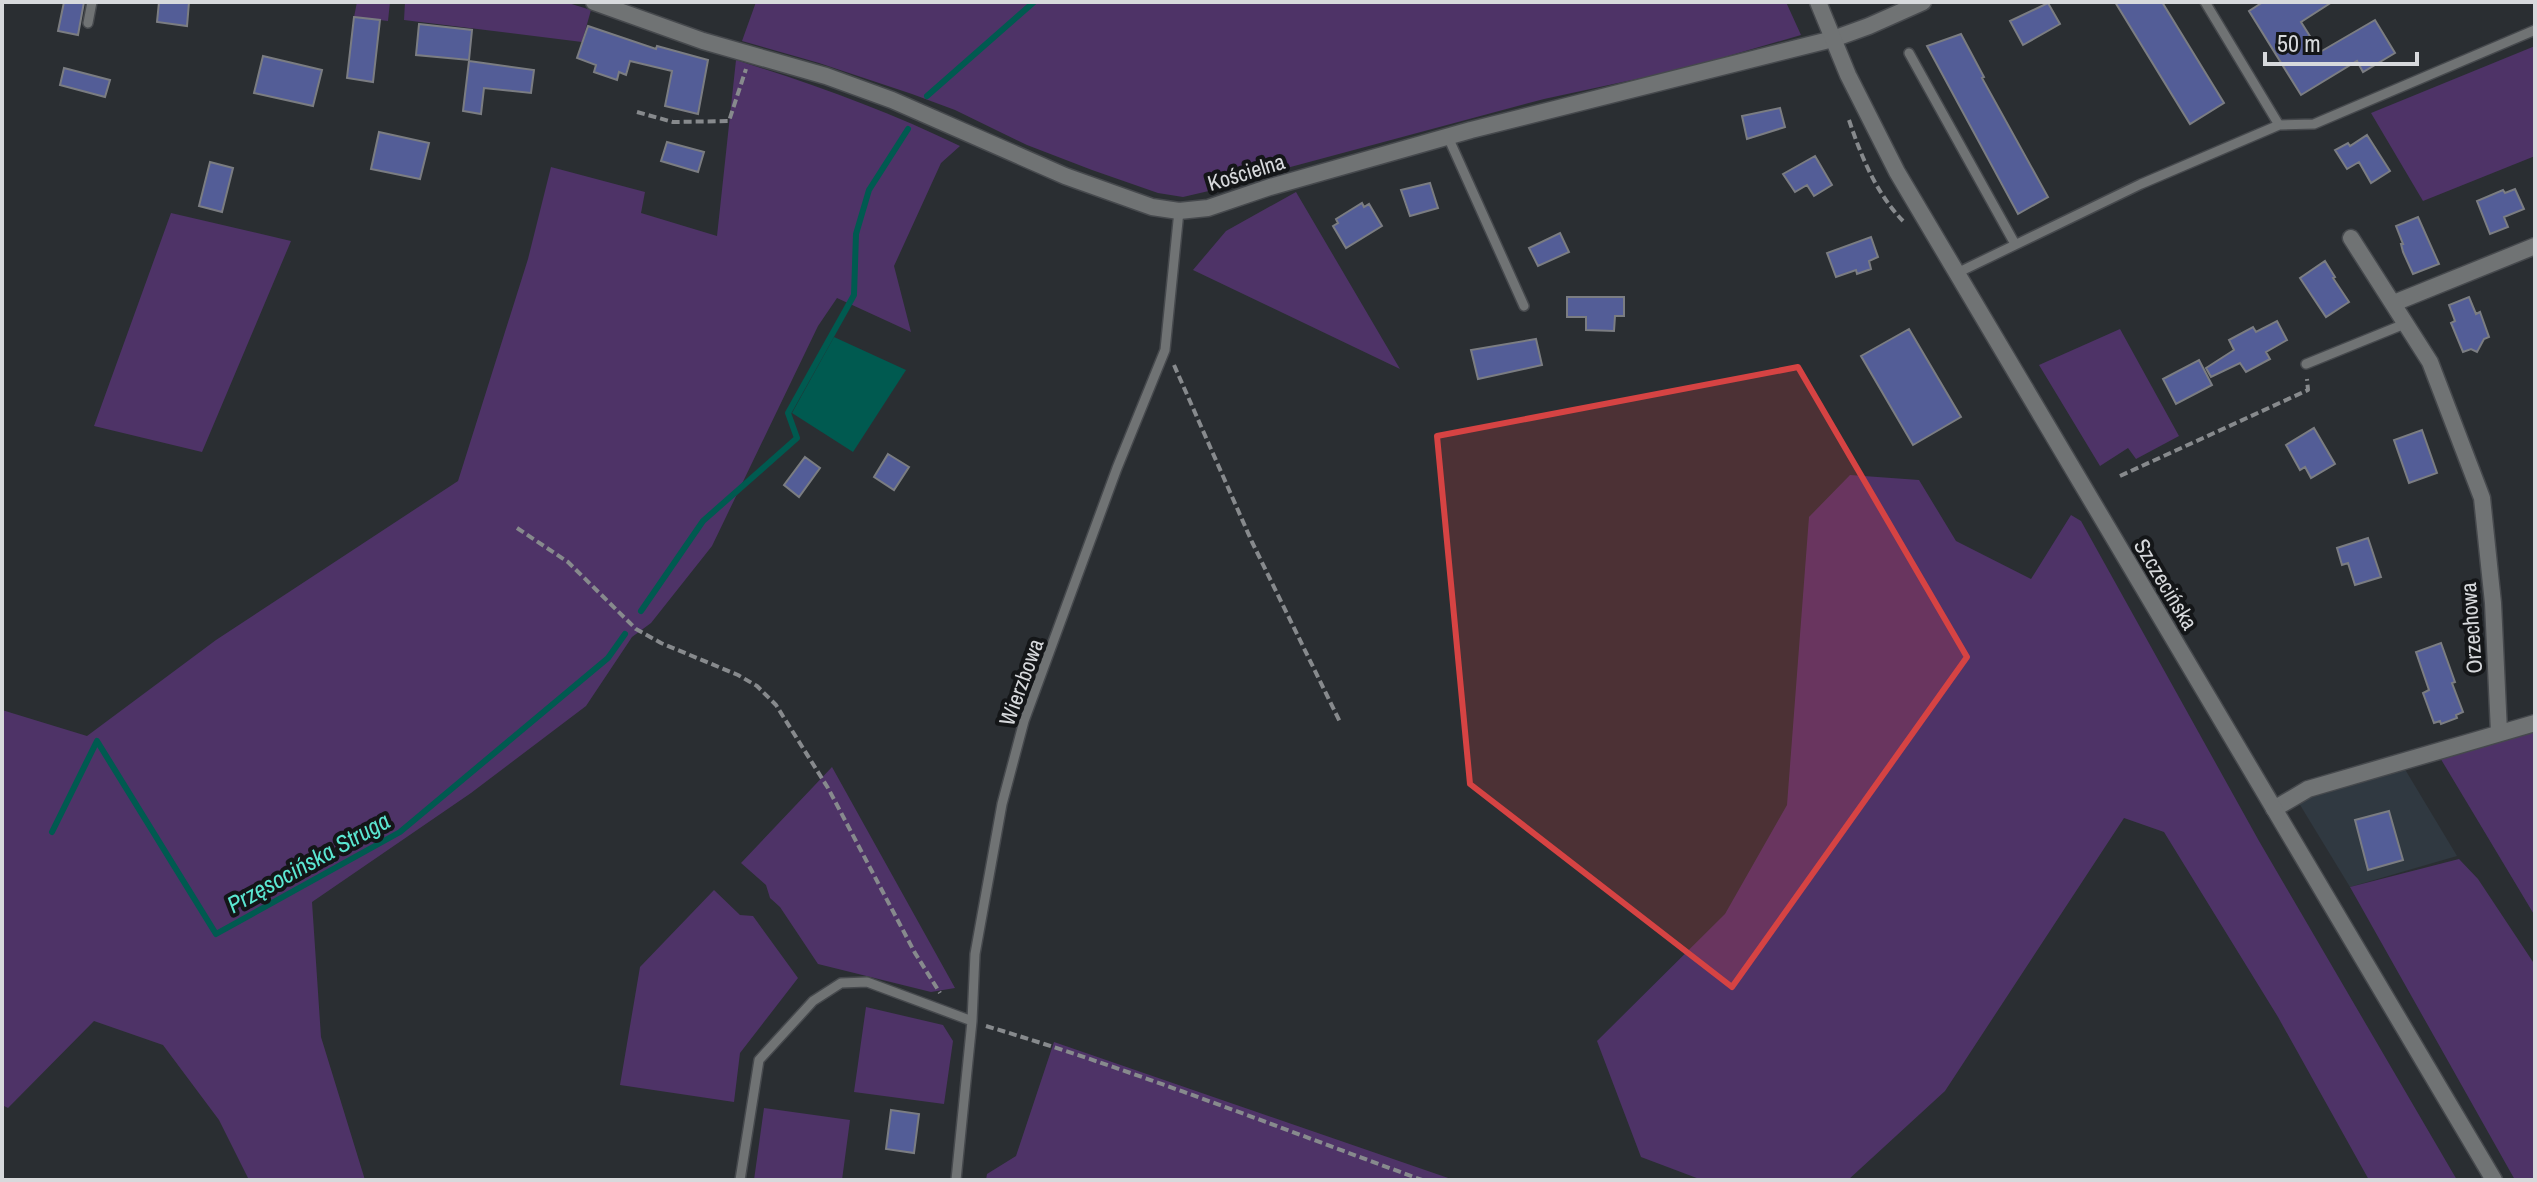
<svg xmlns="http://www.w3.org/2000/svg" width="2537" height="1182" font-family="'Archivo Narrow',sans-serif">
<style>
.built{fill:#303941}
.green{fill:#4e3367}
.water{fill:#005a50}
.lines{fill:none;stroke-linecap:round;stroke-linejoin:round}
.stream{stroke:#005a50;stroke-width:6}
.building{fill:#535d97;stroke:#7b7d82;stroke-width:2}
.service-casing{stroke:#46494d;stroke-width:12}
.minor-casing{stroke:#46494d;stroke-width:19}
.tertiary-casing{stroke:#46494d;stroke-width:19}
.path{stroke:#878a8d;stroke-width:4;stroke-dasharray:8 4;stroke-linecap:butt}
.service{stroke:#707374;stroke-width:9}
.minor{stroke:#707374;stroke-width:16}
.tertiary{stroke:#707374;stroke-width:16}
.marked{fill:#d64343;fill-opacity:0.2;stroke:#d64343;stroke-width:6;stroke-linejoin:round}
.labels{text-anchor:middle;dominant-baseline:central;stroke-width:8;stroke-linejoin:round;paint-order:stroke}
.street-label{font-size:22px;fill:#d7d9dc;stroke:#141618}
.water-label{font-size:24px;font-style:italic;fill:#5be7d2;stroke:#141618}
</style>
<rect width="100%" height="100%" fill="#2a2e32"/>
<path class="built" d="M2403,766L2457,856L2350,887L2294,795Z"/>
<path class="green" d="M357,2H390L388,21L354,17Z
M405,2H565L591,10L582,42L404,20Z
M756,2H1786L1801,35L1683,69L1544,99L1261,175L1213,190L1183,197L1158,193L1092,170L1027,145L955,110L912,94L819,63L742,41Z
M2535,46V156L2423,201L2371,113Z
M736,60C813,84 888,111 960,146L941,163L894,266L911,332L837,298L818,326L712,546L651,623L632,637L586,706L471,793L312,902L321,1037L365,1180H249L219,1120L163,1045L94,1021L8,1108L2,1105V710L87,736L216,640L458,481L528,259L551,167L645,192L641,213L717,236Z
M1296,192L1400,369L1193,270L1226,231Z
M171,213L291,241L202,452L94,426Z
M2120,329L2179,436L2136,459L2128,448L2100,466L2039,365Z
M1850,475L1919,480L1956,541L2031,579L2071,515L2081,521L2259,841L2457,1180H2369L2278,1017L2164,832L2124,818L1945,1091L1848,1180H1702L1641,1157L1597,1041L1725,914L1787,805L1809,517Z
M2535,732V916L2439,756Z
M832,767L955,988L931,992L818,964L780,907L770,898L766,885L741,863Z
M2459,859L2478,879L2535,965V1180H2515L2350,887Z
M714,890L740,915L753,916L798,978L740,1053L734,1102L620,1085L640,967Z
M866,1007L943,1025L953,1041L944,1104L854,1092Z
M1054,1042L1454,1180H986L987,1174L1016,1156Z
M764,1108L850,1120L842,1180H754Z"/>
<path class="water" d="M834,337L906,370L853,452L792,413Z"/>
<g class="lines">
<path class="stream" d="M927,96L1034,2
M641,611L703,521L797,438L788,413L854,295L856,234L869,190L908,129
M52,832L97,741L216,934L400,832L608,658L625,634"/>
</g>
<path class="building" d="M64,2H84L78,35L58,31Z
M159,2H189L187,26L157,22Z
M2115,2H2162L2224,103L2190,124Z
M2263,2H2332L2301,22L2320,52L2375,20L2395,53L2363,72L2357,61L2301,95L2249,11Z
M2048,3L2060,24L2023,45L2010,21Z
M354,17L380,20L373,82L347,78Z
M419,24L472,30L469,60L416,55Z
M588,26L656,49L657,46L708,60L698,114L665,106L672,71L630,61L626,75L619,72L617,80L594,72L596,65L577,58Z
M1961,34L1984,77L1982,78L2048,197L2018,214L1927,46Z
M263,56L322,70L313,106L254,93Z
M469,61L534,70L531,93L484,88L481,114L463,111Z
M64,68L110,80L105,97L60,85Z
M1780,108L1785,127L1747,139L1742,116Z
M379,132L429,143L420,179L371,169Z
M2367,135L2390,171L2371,183L2359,162L2347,169L2335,150L2348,143L2350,146Z
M667,142L704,152L698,172L661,161Z
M1815,156L1832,185L1814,196L1807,185L1795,192L1783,174Z
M210,162L233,168L222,212L199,206Z
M1430,183L1438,208L1410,216L1401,190Z
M2515,189L2524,209L2504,217L2508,227L2490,234L2477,201L2503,190L2505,193Z
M1362,203L1364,207L1369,204L1382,226L1346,248L1333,226L1338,223L1336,219Z
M2418,217L2439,264L2413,274L2403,252L2401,244H2403L2396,226Z
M1560,233L1569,252L1538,266L1529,248Z
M1871,237L1878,257L1869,261L1871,269L1857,274L1856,270L1836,277L1827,253Z
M2325,261L2335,277L2333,278L2349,302L2326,317L2300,278Z
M1567,297H1624V316H1615L1614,331L1586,330V317H1567Z
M2469,297L2476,314L2480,312L2489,337L2484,339L2477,352L2471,349L2463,352L2451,323L2455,321L2449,305Z
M2277,321L2287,340L2266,352L2270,359L2246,372L2240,363L2211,377L2206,368L2234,350L2229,340L2253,327L2256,332Z
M1909,329L1961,417L1913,445L1861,356Z
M1536,339L1542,365L1478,379L1471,350Z
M2199,360L2212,385L2176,404L2163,379Z
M2314,428L2335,464L2311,478L2305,467L2300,470L2286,445Z
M2422,430L2437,473L2409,483L2394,440Z
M888,454L909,467L894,490L874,477Z
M805,457L820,468L799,497L784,485Z
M2368,538L2381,577L2355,585L2348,563L2342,565L2337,548Z
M2441,643L2455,682L2452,683L2463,712L2456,715L2457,718L2441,724L2440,721L2434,723L2423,693L2429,690L2416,652Z
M2389,811L2403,860L2368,870L2355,820Z
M891,1110L919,1114L914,1153L886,1149Z"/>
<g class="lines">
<defs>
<path id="service" d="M2205,2L2279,125
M88,23L92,2
M1909,53L2015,244
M1448,137L1524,306
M1957,273L2141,184L2279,125L2314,124L2535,30
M2306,364L2407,323
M740,1180L759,1060L813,1001L841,983L867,982L972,1021
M956,1180L972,1021L975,954L1002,804L1024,721L1117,468L1165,350L1179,211"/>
<path id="minor" d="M594,2L703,41L826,76L892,100L1065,176L1152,207L1179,211L1208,208L1270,187L1471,130L1833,39L1869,26L1923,2
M2351,238L2430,362L2482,498L2493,603L2499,732
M2394,303L2535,246
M2274,809L2308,789L2535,723"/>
<path id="tertiary" d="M1818,2L1848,75L1897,172L2494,1180"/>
</defs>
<use href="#service" class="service-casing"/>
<use href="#minor" class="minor-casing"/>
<use href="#tertiary" class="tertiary-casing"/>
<path class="path" d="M637,112L673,122L729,121L746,69
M1849,120C1861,156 1876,193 1903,221
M1174,365L1252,542L1340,722
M2120,476L2308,390L2307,379
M517,528L568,562L636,629L661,643L738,675L757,686L776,705L828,788L915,953L940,993
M986,1026C1134,1070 1277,1127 1422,1180"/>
<use href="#service" class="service"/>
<use href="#minor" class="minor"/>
<use href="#tertiary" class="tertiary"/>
</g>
<path class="marked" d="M1798,367L1967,657L1732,987L1470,784L1437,436Z"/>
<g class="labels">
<g class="street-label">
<text transform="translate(1246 172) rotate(-17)">Kościelna</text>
<text transform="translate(2166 584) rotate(59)">Szczecińska</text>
<text transform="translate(2471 628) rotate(-94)">Orzechowa</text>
<text transform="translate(1021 682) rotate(-70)">Wierzbowa</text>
</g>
<g class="water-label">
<text transform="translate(308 862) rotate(-29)">Przęsocińska Struga</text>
</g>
</g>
<rect width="2537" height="1182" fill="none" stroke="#d7d9dc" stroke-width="8"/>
<path d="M2265 52v12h152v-12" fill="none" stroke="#d7d9dc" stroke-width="4"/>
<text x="2277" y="52" font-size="24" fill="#d7d9dc" stroke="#141618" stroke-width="6" paint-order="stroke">50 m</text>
</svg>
